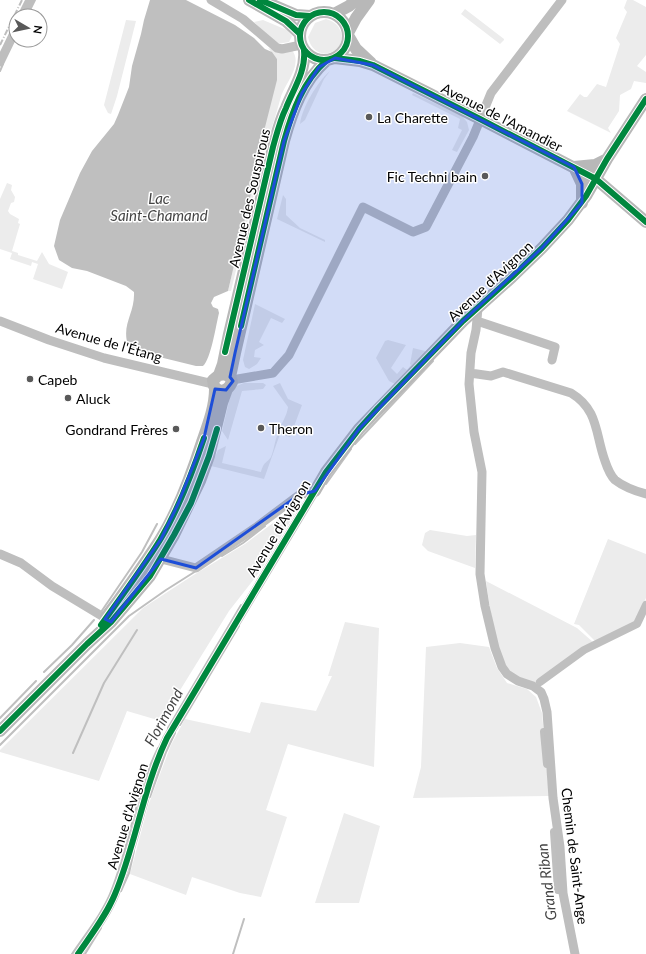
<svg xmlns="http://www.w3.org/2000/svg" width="646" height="954" font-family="Lato,sans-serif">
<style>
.green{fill:#ececec}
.water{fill:#bfbfbf}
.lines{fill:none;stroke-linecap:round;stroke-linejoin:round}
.stream{stroke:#bfbfbf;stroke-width:2}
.canal{stroke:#bfbfbf;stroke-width:8}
.street{stroke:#bebebe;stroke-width:9}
.secondary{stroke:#b8b8b8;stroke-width:12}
.rail{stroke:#bebebe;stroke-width:2;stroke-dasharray:6 2 1 2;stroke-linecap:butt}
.cycleway-casing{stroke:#fff;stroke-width:8}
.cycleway{stroke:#00873e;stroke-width:6}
.marked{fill:#1d4ed8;fill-opacity:0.2;stroke:#1d4ed8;stroke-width:3;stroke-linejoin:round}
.poi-dot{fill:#595959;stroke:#fff;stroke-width:1.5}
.labels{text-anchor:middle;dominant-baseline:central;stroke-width:3;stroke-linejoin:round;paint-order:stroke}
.poi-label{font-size:14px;fill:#000;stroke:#fff;text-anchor:start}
.street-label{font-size:14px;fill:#000;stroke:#fff}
.water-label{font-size:15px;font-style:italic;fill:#444;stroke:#fff}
</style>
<rect width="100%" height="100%" fill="#fff"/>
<path class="green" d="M627,0H633L646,7V55L637,66L646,72V83L634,81L631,89L620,95L619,111L608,128L611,133L567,111L580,94L584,97H587L597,84L606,87L620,44L616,38L627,12L624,8Z
M465,9L504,39V40L500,44L461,14Z
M326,19C332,21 337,23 340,30C350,52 314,66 308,37L315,23Z
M126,20L136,21L117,96L111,114L108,113L104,105Z
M263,20L287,30L292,36L289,42L277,44L254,22Z
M268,48L280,52L292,50C304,66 283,85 280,100C275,119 268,138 263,156C252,201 242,246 231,291H228L253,185L277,59Z
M330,71L324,79L305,120L300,124C302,108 317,82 330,71Z
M413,93L462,116L467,122L469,130L457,152L452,150L462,130L458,128L460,119L412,95Z
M7,183L12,185L11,190L15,197L14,202L11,203L8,211L10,214L19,219L18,223L20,224L12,251L18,253V255L37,261L42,252L49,264L68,272L62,289L33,279L38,264L32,262L31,266L10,259L12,253L0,249V199Z
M283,195L286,199V215L300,228L325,240V242L277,219Z
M255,304L285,319L282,323L271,318L259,342L264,345L255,350L254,357L261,358L257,364L249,369L245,367L243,360Z
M388,340L406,345L391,368L397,374L403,367L407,370L411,365L410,364L413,348L425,351L426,354L395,384L389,381L376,358L385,341Z
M244,383H263L266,385L263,389L242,391L228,440L222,431L231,393L234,387Z
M280,383L288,399L302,405L290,437L280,434L264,479L211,466L218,450L226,446L222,463L261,472C264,461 266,464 271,457C274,450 275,440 278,433C281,423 287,416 288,407L273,386Z
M301,502H302L261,570L229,611L161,721L127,711L99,781L0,752V750L143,608L192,576L245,544Z
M430,530L467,536L476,535L475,568L428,551L422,545L425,533Z
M608,539L646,554V598L635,622L595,641L579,625L574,624Z
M486,581L577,628L593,642L535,683C528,681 520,679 514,675C497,665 489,601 486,581Z
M345,622L379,628L374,767L288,744L266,810L287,817L261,897L240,893L192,877L186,895L130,874L148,806L171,745L185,719L250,733L261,702L316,711L332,676H328Z
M460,643L489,647L497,668L507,683L527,689L536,697L542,713L549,796L413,798L421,767L426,647Z
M344,813L380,826L359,903H315Z"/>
<path class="water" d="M150,0H186L235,25L254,38L265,49L272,52L277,59V80L262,139L253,185L228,291L214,297L211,303L213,307L218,309L219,313C216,325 211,359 203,366H196L139,352L129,349C120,324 135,315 134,292L126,286L87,271L72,268L59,260L54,246L60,220L80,173L92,151L114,124L118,115L129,87L132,66L141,34L144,20Z"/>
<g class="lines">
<path class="stream" d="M27,16L35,0
M0,71L3,64
M355,444L433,361
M326,484L351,449
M222,556L243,543L265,526
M101,612L142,552L157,524
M44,672L72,645L94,620
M0,718L36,681
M180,725L239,626
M168,728L241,605
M0,745L129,616L166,590L196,571
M73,753L104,683L137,630
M150,797L166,752L175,733
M121,891L129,873L134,851
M72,954C86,933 103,913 112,889C130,843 136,792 158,748
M85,954L101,928
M233,954L244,919"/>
<path class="canal" d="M540,682L584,650L637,624L646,605
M544,732L547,764
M554,832L558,890"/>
<path class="street" d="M211,0L243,19L277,48L282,49L301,45
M22,16L30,0
M0,62L16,29
M478,308L476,330L471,353L469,384L474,432L482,472L480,574L485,606L495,648L502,667L507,674L518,681L533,686L541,692L544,699L547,712L553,798L560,847L563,893L575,954
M0,321L49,340L104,358L213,384
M477,321L555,347L552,360
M470,373L491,376L503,372L571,393C599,410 595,434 605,461C607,467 610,475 615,480C624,487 635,491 646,494
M232,380L273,373L289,355L363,207L413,232L426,227L473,137L491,93L562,0
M0,554L21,563L52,586L110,621
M157,555L165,560L196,568L255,528L299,495L315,491
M78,954C91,935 106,916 115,894C136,844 143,788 167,738L315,491"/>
<path class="secondary" d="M249,0L286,21L300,34
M268,3L296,15L310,16
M300 36a24 24 0 1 1 48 0a24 24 0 1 1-48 0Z
M334,14L349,6L356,0
M348,33L356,18L369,0
M349,37L356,49L371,63
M335,58L360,61L373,65L480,119L596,179L646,222
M582,203V184L574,167L595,165L607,159
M219,375L223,364L229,334L273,147C277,133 280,120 286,108C293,90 306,71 304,51
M230,377L225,374L219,375L213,380L214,386C220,394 228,391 232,382L230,377L235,353L284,141C292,112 303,81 326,61
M315,491L326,472L359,429L463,321L512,277L542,248L568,220L586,196L607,159L646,99
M106,617C125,592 143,566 160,540C177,513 192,473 202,442C208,425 215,407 215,389
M0,731L87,644L111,622L150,576L174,535L200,481L209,456L222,403L227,389"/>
<path class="rail" d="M0,45L22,0"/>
<defs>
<path id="cycleway" d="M249,0L286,21L300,34
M260,0L296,15L310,16
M300 36a24 24 0 1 1 48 0a24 24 0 1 1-48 0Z
M335,58L360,61L373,65L480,119L596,179L646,222
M241,326L284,141C292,112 303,81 326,61
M225,352L273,147C277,133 280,120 286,108C293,90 306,71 304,51
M101,625C121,597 142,569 160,540C178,510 193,471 204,438
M0,731L87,644L111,622L150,576L174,535L191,503L209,456L217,429
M78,954C91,935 106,916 115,894C136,844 143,788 167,738L326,472L359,429L378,408L463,321L512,277L542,248L568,220L586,196L607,159L646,99"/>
</defs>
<use href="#cycleway" class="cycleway-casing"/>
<use href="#cycleway" class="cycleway"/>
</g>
<path class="marked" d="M335,58L373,65L574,167L582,184V203L542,248L463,321L359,429L315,491L299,495L196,568L161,559L111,622L105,619L161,539L178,504L204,438L215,389L226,390L233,381L230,377L235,353L284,141L302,93L319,67Z"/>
<g class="poi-dot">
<circle cx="369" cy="117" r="4"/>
<circle cx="485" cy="176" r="4"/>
<circle cx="30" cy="379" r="4"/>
<circle cx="68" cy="398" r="4"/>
<circle cx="261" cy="428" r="4"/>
<circle cx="176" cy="429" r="4"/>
</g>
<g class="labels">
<g class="poi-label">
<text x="377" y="117">La Charette</text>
<text x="477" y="176" text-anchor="end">Fic Techni bain</text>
<text x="38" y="379">Capeb</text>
<text x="76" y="398">Aluck</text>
<text x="269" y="428">Theron</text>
<text x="168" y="429" text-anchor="end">Gondrand Frères</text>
</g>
<g class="street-label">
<text transform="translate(502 117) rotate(27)">Avenue de l'Amandier</text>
<text transform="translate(249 198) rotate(-77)">Avenue des Souspirous</text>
<text transform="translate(490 281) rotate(-43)">Avenue d'Avignon</text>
<text transform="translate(109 342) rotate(16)">Avenue de l'Étang</text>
<text transform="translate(278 528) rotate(-59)">Avenue d'Avignon</text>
<text transform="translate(127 816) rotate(-73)">Avenue d'Avignon</text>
<text transform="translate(575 856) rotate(83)">Chemin de Saint-Ange</text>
</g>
<g class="water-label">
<text x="159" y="198">Lac<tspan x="159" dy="17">Saint-Chamand</tspan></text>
<text transform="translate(163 717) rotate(-61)">Florimond</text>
<text transform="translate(546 882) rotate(-97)">Grand Riban</text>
</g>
</g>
<g transform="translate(28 28) rotate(99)"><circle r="19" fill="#ffffff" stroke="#999999"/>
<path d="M0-3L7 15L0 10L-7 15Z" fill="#595959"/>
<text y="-6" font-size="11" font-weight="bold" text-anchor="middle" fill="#000000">N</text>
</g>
</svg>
